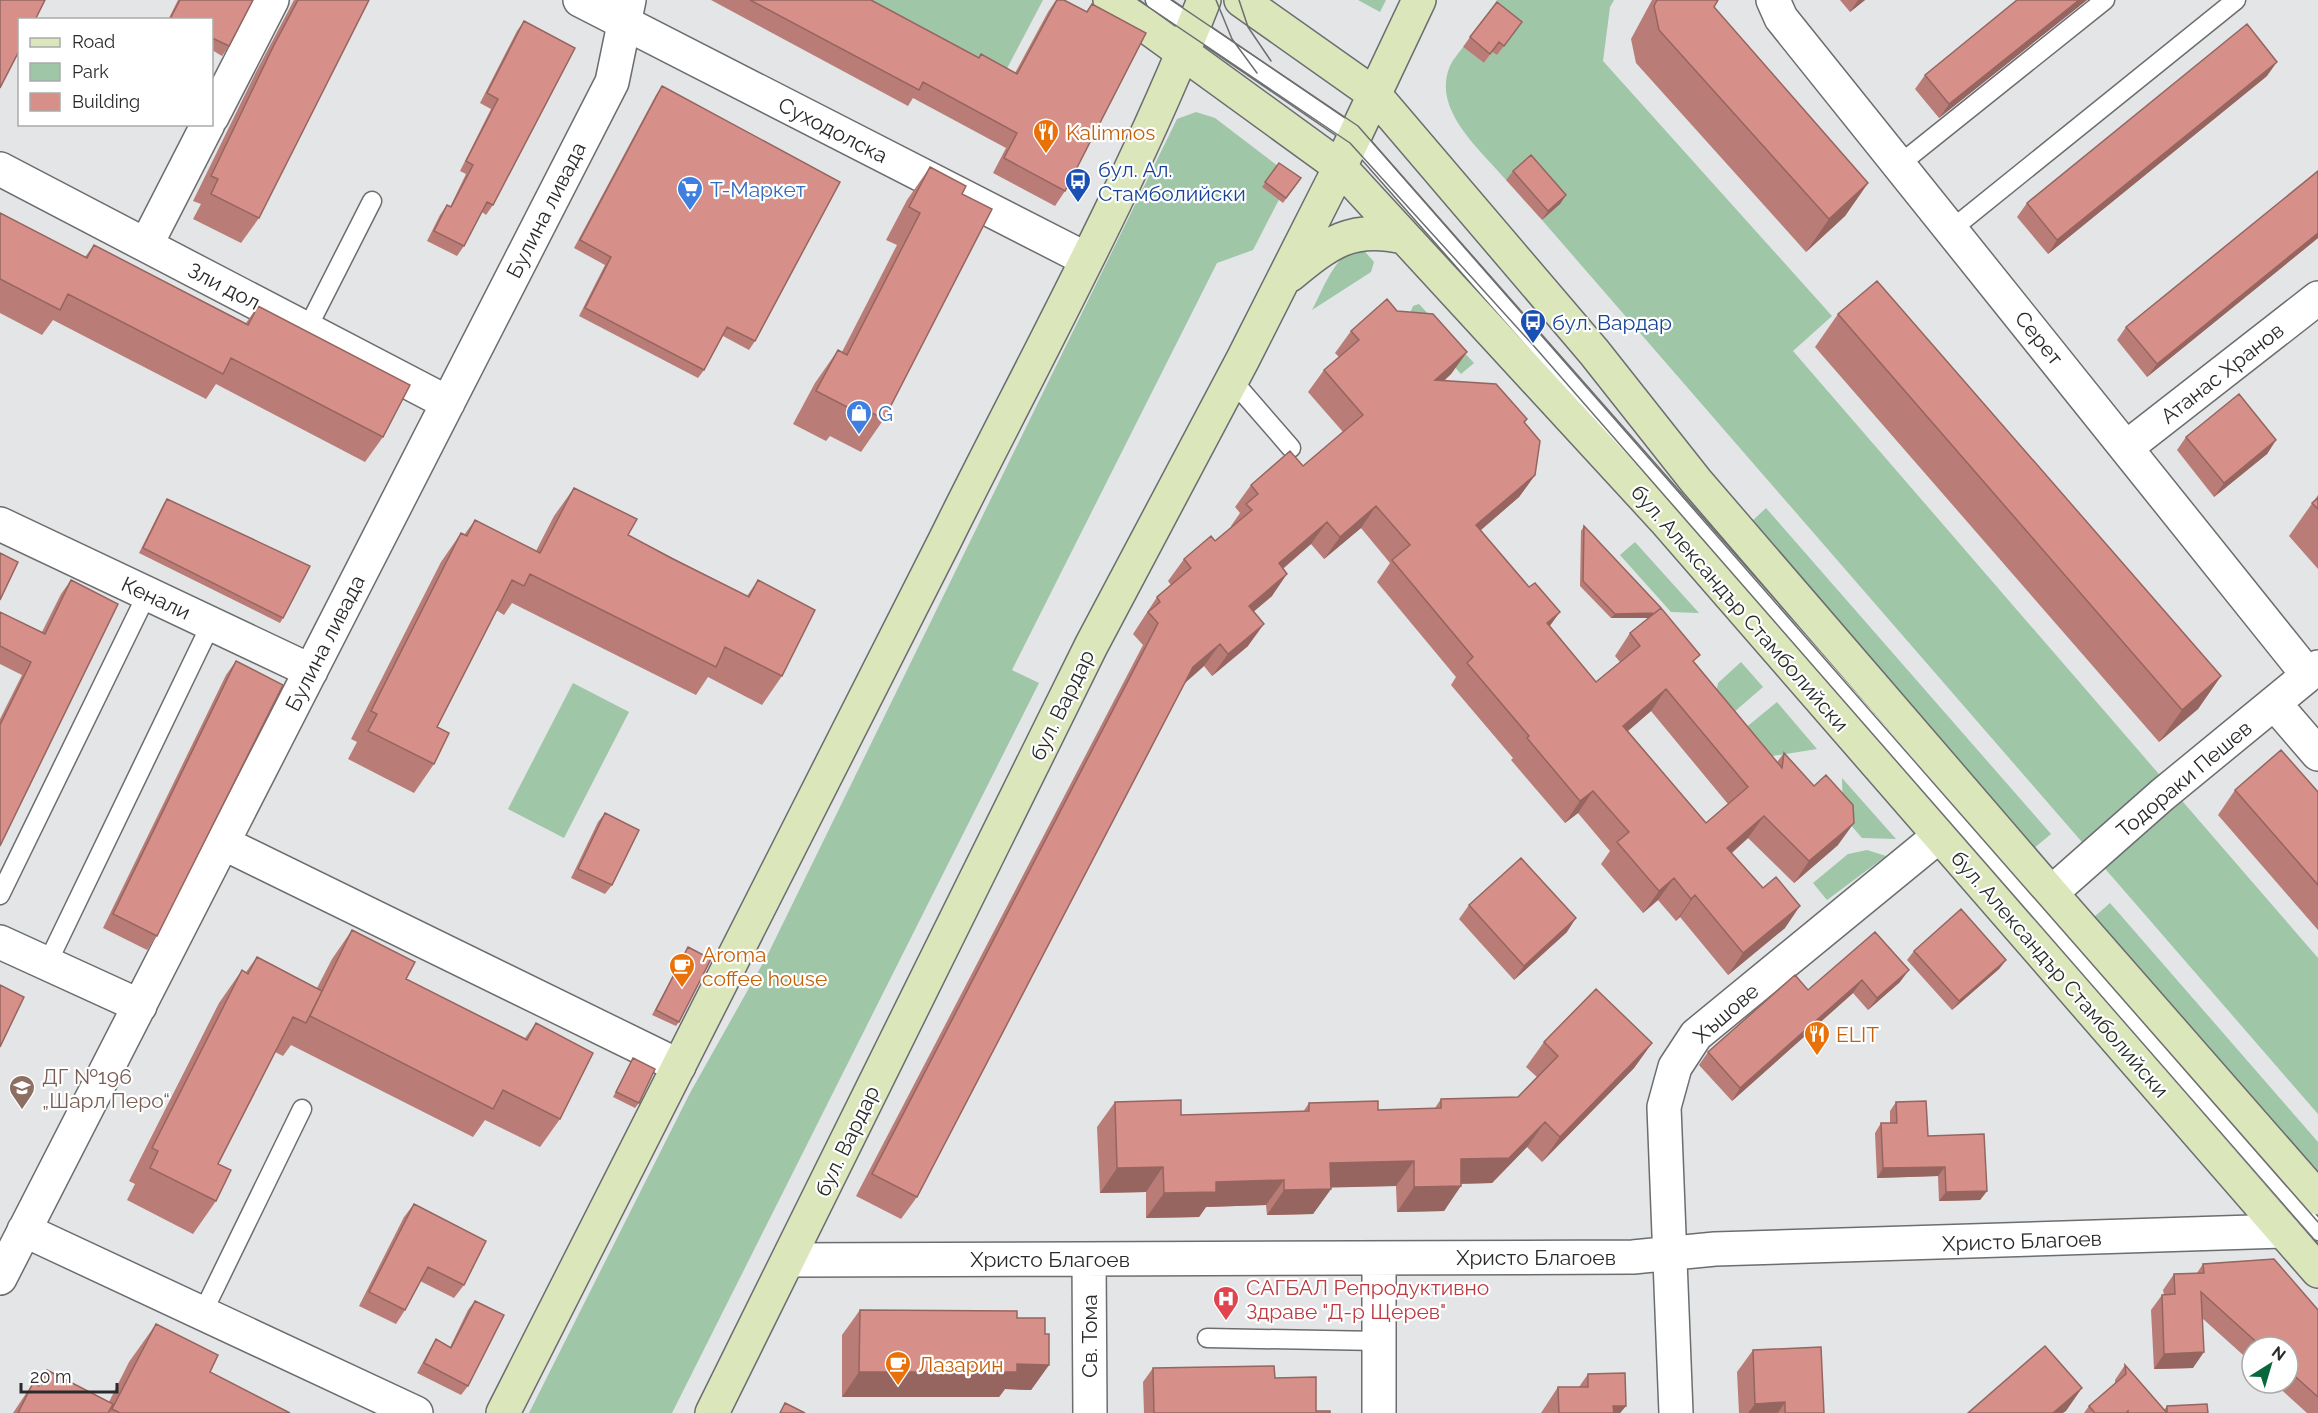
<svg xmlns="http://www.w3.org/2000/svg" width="2318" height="1413" font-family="Raleway,sans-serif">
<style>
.green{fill:#9ec6a7}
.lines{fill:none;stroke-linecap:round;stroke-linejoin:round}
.lane-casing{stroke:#6b6d6f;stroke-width:21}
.street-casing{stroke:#6b6d6f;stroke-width:36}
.secondary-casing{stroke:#6b6d6f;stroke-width:36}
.lane{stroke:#fff;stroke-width:18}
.street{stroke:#fff;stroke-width:33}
.secondary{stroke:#dbe6bb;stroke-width:33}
.tram{stroke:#6d6f70;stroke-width:1.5}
.wall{fill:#b97c76;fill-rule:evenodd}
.shaded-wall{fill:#966560}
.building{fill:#d79089;stroke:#966560;stroke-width:1.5;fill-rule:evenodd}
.labels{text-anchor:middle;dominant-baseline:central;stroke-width:4.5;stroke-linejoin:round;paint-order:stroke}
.street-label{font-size:21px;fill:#292a2b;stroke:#fff}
.food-label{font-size:21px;fill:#c56008;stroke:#fff;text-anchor:start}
.transit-label{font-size:21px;fill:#164399;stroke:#fff;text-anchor:start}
.shop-label{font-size:21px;fill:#366cbe;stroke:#fff;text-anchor:start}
.education-label{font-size:21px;fill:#785e54;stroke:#fff;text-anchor:start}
.health-label{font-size:21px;fill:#be3a42;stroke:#fff;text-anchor:start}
</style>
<rect width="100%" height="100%" fill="#e3e5e7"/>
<path class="green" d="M859,0H1043L1002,78Z
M1358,0H1386L1380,12Z
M1497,0H1614L1610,7L1603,61L1832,316L1793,351L2318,958V1114L1542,220L1559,205L1524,165L1506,180C1481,150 1431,110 1450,66C1453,59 1459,53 1463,47L1484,63L1492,52L1497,55L1515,32L1490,11Z
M1196,112L1215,118L1291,176L1253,250L1217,263L1012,670L1039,683L672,1413H529L690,1093L767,956L1177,119Z
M1360,246L1374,262L1371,272L1312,310C1324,288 1335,254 1360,246Z
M1419,304L1474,363L1461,374L1414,321L1410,313L1413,306Z
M1766,508L2051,834L2033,849L1749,524Z
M1635,542L1699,613L1671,612L1620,555Z
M1741,662L1763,687L1726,719L1715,698L1718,683Z
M573,683L629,712L564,838L508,809Z
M1777,702L1817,749L1760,758L1738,734Z
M1842,778L1896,839L1862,838L1843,816Z
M1867,850L1886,856L1827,900L1813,883L1848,854Z
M2110,903L2318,1142V1177L2093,918Z"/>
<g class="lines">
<defs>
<path id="lane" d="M1155,0L1354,136L2318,1231
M1900,164L2105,0
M1952,229L2236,0
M307,329L372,201
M1232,380L1291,448
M0,895L147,594
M47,964L211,624
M202,1314L302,1109
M1207,1338L1379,1341"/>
<path id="street" d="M580,0L1086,259
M1773,0L1781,18L2308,675
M212,117L272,0
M0,169L448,403
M146,245L208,124
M2127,447L2318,298
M0,524L311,671
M2274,703L2318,754
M223,843L679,1066
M2051,893L2162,795L2318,667
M0,942L140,1006
M24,1230L416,1413
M1089,1259L1090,1413
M789,1260L1633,1257L1715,1249L2283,1231
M0,1278L612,82L629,0
M1379,1413V1259
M1676,1413L1664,1107L1675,1067L1696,1035L1940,835"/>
<path id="secondary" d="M1110,0L1340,167L1664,519L2318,1271
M1241,0L1374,94L1594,352L1696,481L2051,893L2318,1198
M1290,275C1329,243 1351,225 1403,237
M503,1413C654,1116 806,820 954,522C1040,350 1134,179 1204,0
M712,1413L1091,646L1243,359L1340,167L1419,0"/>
</defs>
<use href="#lane" class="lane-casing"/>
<use href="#street" class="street-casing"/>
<use href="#secondary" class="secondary-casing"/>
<use href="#lane" class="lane"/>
<use href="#street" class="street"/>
<use href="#secondary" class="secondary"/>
<path class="tram" d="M1138,0L1350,143L1533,345L2318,1244
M1171,0L1358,126L2318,1222
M1216,0L1232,39L1257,73
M1239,0L1248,27L1271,61"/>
</g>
<path class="wall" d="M178,0H253L229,46L222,56L212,50V20H168Z
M294,0H369L259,218L241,243L193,219L201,204L193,201L256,72Z
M711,0H871L978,58L1015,73L1048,12L1056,0L1086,12L1092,4L1065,191L1055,206L993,173L1006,148L913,98L908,106Z
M1652,0H1718L1714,7L1868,183L1845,216L1806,252L1636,63L1631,39Z
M1840,0H1865L1850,12Z
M2017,0H2087L1939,118L1915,89L1925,75Z
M524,21L493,205L486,215L482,212L464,246L457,256L427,241L440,215L447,205L450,207L466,174L460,171L491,109L480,103L517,31Z
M1516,31L1497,55L1492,52L1484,63L1463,47L1470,37Z
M2267,76L2048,254L2017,217L2027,203Z
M662,86L755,341L749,350L723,336L704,370L698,378L579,316L605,265L574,248L656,95Z
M1279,163L1301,178L1283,203L1262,187Z
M930,167L962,194L884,419L861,452L830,436L826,441L793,424L815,383L838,350L842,352L897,245L886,240L907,200Z
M1513,171L1566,195L1560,204L1542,220L1506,180Z
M2318,171V238L2147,377L2117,340L2126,327Z
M0,213L85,257L94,245L246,323L258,306L383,437L365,462L216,384L206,399L53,320L42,335L0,313Z
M1397,311L1467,352L1451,374L1444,381L1527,419L1525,422L1535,475L1519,497L1481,530L1550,626L1596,682L1620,662L1615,656L1630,633L1649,618H1611L1580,586L1581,531L1584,526L1695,663L1777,762L1784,753L1838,845L1794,883L1748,838L1732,853L1785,928L1728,975L1680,917L1676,921L1658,900L1643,913L1601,864L1610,851L1578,813L1565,823L1511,760L1513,758L1451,685L1456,677L1377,582L1390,563L1361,528L1324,559L1311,544L1283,569L1272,596L1253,612L1248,646L1212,676L1204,666L1185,683L917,1197L901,1219L856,1196L1143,645L1133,634L1157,597L1171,585L1168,581L1184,559L1215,541L1232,527L1231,526L1240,513L1235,507L1251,485L1303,466L1343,432L1308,392L1324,370L1339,357L1335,353L1351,331ZM1651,711L1728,804L1706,823L1628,731Z
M1838,314L2221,676L2198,709L2159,742L1815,347Z
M2186,437L2276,440L2267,454L2214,497L2177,450Z
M574,488L628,535L747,596L758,580L782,676L762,705L708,677L696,695L512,603L504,615L496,610L437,727L434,764L414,793L348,759L357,742L351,739L441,562L461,533L464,535L475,520L536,551L554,516Z
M2318,495V569L2289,536Z
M167,499L283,618L280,623L139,553L164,503Z
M71,580L0,846V719L22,675L0,664V612L42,632L61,594Z
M236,661L157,936L147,950L103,928L226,675Z
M2235,790L2318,792V930L2218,815Z
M605,813L612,885L605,894L571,878L598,822Z
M1469,905L1567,932L1514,980L1459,919Z
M352,930L406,979L525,1038L536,1023L560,1119L540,1147L485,1120L473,1137L291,1045L283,1056L275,1052L218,1164L216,1201L193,1234L127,1200L135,1184L129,1181L219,1003L242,970L246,972L257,957L317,988L332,959Z
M1875,932L1900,982L1868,1010L1853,993L1732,1101L1699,1065L1708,1052L1808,990Z
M688,947L679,1022L676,1026L652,1015Z
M1914,951L2006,960L1999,969L1952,1010L1907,960Z
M1544,1042L1652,1043L1634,1068L1542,1162L1527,1147L1492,1183L1461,1184L1444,1211L1397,1212L1396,1186L1331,1187V1189L1313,1214L1267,1215L1266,1205L1206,1207L1199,1217L1146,1218V1192L1100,1193L1097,1127L1115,1102L1181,1115L1303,1112L1309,1103L1378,1110L1435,1108L1441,1099L1518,1097L1537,1077L1526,1067Z
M633,1058L639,1103L635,1108L613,1097Z
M1896,1102L1928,1136L1987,1191L1980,1200L1939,1201L1938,1176L1877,1178L1875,1133L1881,1123H1890V1111Z
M414,1204L464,1285L454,1298L420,1281L405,1310L396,1324L359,1306L404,1217Z
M2203,1264L2318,1310V1413H2307L2274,1383H2288V1347H2252V1363L2202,1318L2193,1368L2154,1369L2151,1310L2162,1295H2164L2163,1290L2174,1274L2197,1273Z
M475,1301L468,1386L461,1395L417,1373L430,1349L436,1339L450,1347L468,1310Z
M860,1310L1017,1318L1045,1334L1049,1365L1031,1390L1005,1389L999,1397H842V1335Z
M156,1324L210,1372L290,1413H13L33,1383L36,1385L47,1370L109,1402L129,1362Z
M1753,1350L1824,1413H1739L1737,1372Z
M2125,1365L2164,1410L2167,1406L2208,1413H2084L2089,1406L2115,1384V1380Z
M1153,1368L1275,1378L1316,1411L1330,1413H1144L1143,1382Z
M1588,1374L1626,1406L1620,1413H1541L1558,1387H1579Z"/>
<path class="shaded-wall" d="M1858,0H1865L1850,12Z
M2079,0H2087L1939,118L1949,104Z
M2277,62L2267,76L2048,254L2057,240Z
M1868,183L1845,216L1806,252L1829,219Z
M1566,195L1560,204L1542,220L1548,211Z
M2318,233V238L2147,377L2157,364Z
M1467,352L1451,374L1419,402L1435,380Z
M2276,440L2267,454L2214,497L2224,483Z
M1535,475L1519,497L1461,547L1476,525Z
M1376,506L1361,528L1324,559L1340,537Z
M1327,522L1311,544L1263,585L1279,563Z
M1287,574L1272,596L1233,629L1249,606Z
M1560,612L1544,634L1547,623Z
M1665,613L1662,618H1611L1615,614Z
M1264,624L1248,646L1212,676L1228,654Z
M1220,644L1204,666L1178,689L1193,667Z
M2221,676L2198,709L2159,742L2182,710Z
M1666,689L1651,711L1608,748L1623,726Z
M1593,791L1578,813L1565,823L1580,801Z
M1764,816L1748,838L1712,870L1727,848Z
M1854,823L1838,845L1794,883L1809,861Z
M1674,878L1658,900L1643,913L1659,891Z
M1695,895L1680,917L1676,921L1691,899Z
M1800,906L1785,928L1728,975L1743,953Z
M1576,918L1567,932L1514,980L1524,966Z
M2006,960L1999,969L1952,1010L1959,1001Z
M1909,970L1900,982L1868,1010L1877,998Z
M1862,980L1853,993L1732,1101L1740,1088Z
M1652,1043L1634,1068L1542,1162L1560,1137Z
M1545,1122L1527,1147L1492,1183L1443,1184L1461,1159Z
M1414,1161L1396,1186L1313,1188L1330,1163Z
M1163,1167L1146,1192L1100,1193L1117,1168Z
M1945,1167L1938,1176L1877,1178L1883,1168Z
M1284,1180L1266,1205L1206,1207L1199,1217L1146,1218L1164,1193L1216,1182Z
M1461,1186L1444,1211L1397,1212L1414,1187Z
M1331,1189L1313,1214L1267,1215L1284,1190Z
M1987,1191L1980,1200L1939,1201L1946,1192Z
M2204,1352L2193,1368L2154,1369L2164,1354Z
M1017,1364L1049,1365L1031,1390L1005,1389L999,1397H842L859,1372Z
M2082,1388L2066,1411L2063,1413H2053Z
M1785,1402L1778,1413H1748L1755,1404Z
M1613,1406H1626L1620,1413H1609Z"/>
<path class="building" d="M0,0H45L35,20H20V49L0,88Z
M180,0H253L229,46L212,38V20H175L171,17Z
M298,0H369L259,218L211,194L218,179L211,176L273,47Z
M750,0H871L979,58L981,54L1017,74L1057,0H1064L1087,12L1092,4L1146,33L1065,191L1004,158L1017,133L923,82L919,90Z
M1657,0H1718L1714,7L1868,183L1829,219L1659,30L1654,6Z
M2017,0H2079L1949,104L1925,75Z
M1497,2L1522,22L1504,46L1499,42L1490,54L1470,37Z
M524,21L575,48L493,205L487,202L464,246L434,231L447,205L451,207L473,165L466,161L498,99L487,93Z
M2247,24L2277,62L2057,240L2027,203Z
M662,86L840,182L755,341L727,327L704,370L585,308L611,257L580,240Z
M1531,155L1566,195L1548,211L1513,171Z
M1279,163L1301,178L1286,198L1265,182Z
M930,167L966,186L962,194L992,209L884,419L852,403L849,408L816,391L838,350L847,355L920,213L909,207Z
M2318,171V233L2157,364L2126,327Z
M0,213L87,258L94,245L248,325L258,306L410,385L383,437L231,358L223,374L68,294L60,310L0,279Z
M1877,281L2221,676L2182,710L1838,314Z
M1387,299L1397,311L1433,314L1467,352L1435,380L1496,384L1527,419L1524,422L1540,441L1535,475L1476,525L1529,587L1535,583L1560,612L1547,623L1596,682L1640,646L1630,633L1661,608L1700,655L1693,661L1782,768L1784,753L1814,786L1826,775L1853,805L1854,823L1809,861L1764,816L1727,848L1763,888L1776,877L1800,906L1743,953L1695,895L1691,899L1674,878L1659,891L1617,842L1629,832L1593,791L1580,801L1527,738L1529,736L1467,663L1473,657L1392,560L1410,545L1376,506L1340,537L1327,522L1279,563L1287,574L1249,606L1264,624L1228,654L1220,644L1193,667L917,1197L872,1174L1158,623L1148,612L1160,602L1157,597L1191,568L1184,559L1211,536L1215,541L1252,510L1246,504L1258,494L1251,485L1290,451L1303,466L1363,415L1324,370L1359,340L1351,331ZM1666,689L1748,787L1706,823L1623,726Z
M2239,394L2276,440L2224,483L2186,437Z
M574,488L637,519L628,535L673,559L749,597L758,580L815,610L782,676L725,647L716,667L530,574L524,586L512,580L437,727L449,733L434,764L368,731L377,714L371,711L461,533L467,536L475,520L540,553Z
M2318,498V509L2312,503Z
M167,499L310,566L283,618L143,548Z
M1584,526L1661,608L1655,613L1615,614L1583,581Z
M0,553L18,562L0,600Z
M71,580L118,604L0,846V725L31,662L0,646V612L45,634Z
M236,661L283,685L157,936L113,914Z
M2281,750L2318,792V885L2235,790Z
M605,813L639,830L612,885L578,869Z
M1521,858L1576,918L1524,966L1469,905Z
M1961,909L2006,960L1959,1001L1914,951Z
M352,930L415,962L406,979L527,1040L536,1023L593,1053L560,1119L503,1090L493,1109L310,1016Z
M1875,932L1909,970L1877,998L1862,980L1740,1088L1708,1052L1795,975L1808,990Z
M688,947L711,959L679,1022L656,1010Z
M257,957L322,991L306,1023L293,1017L218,1164L231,1170L216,1201L150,1168L158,1151L152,1148L242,970L248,974Z
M0,985L24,997L0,1047Z
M1596,989L1652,1043L1560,1137L1545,1122L1509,1158L1461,1159V1186L1414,1187V1161L1330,1163L1331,1189L1284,1190V1180L1216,1182V1192L1164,1193L1163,1167L1117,1168L1115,1102L1181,1100V1115L1309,1111V1103L1378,1101V1110L1441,1108V1099L1518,1097L1558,1056L1544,1042Z
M633,1058L655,1069L639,1103L616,1092Z
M1926,1101L1928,1136L1984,1134L1987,1191L1946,1192L1945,1167L1883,1168L1881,1123H1897L1896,1102Z
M414,1204L486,1241L464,1285L428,1267L405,1310L369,1292Z
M2274,1259L2318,1310V1397L2288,1370V1347H2262L2201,1292L2204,1352L2164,1354L2162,1295L2175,1294L2174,1274L2204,1273L2203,1264Z
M475,1301L504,1315L468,1386L424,1363L436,1339L451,1348Z
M860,1310L1017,1311V1318H1045V1334H1049V1365L1017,1364V1372H859Z
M156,1324L218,1355L210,1372L290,1413H120L112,1409Z
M2045,1346L2082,1388L2053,1413H1968Z
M1821,1347L1824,1413H1785V1402L1755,1404L1753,1350Z
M2125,1365L2167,1413H2128V1411L2126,1413H2095L2089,1406L2126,1374Z
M1274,1366L1275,1378L1316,1377V1411H1330V1413H1154L1153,1368Z
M47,1370L113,1404L108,1413H18L33,1383L39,1386Z
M1625,1373L1626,1406H1613L1614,1413H1559L1558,1387H1588V1374Z
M785,1403L805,1413H780Z
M2207,1404L2208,1413H2167V1406Z"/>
<defs>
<symbol id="restaurant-pin" viewBox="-11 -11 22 30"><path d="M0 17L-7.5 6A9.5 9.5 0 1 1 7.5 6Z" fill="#e8710a" stroke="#fff"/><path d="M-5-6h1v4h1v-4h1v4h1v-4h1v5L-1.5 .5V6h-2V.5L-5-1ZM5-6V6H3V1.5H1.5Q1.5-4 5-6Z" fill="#fff"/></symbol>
<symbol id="bus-pin" viewBox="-11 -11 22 30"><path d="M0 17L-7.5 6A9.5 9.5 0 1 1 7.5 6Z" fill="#1a4fb4" stroke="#fff"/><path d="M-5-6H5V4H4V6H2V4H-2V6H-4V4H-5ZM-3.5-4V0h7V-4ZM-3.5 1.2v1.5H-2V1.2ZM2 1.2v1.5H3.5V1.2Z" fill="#fff"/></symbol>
<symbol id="supermarket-pin" viewBox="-11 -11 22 30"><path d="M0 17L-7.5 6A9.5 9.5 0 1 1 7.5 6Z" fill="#3f7fe0" stroke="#fff"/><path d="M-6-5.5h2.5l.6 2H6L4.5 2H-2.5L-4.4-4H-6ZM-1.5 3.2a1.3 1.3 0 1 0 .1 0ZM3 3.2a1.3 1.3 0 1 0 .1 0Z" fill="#fff"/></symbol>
<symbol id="shop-pin" viewBox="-11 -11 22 30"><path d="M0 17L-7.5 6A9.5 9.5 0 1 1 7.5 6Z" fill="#3f7fe0" stroke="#fff"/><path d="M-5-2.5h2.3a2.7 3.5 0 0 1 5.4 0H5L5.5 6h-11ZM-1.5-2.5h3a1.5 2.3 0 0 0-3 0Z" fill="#fff"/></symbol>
<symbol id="cafe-pin" viewBox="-11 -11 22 30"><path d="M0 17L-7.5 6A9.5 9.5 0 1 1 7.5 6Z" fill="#e8710a" stroke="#fff"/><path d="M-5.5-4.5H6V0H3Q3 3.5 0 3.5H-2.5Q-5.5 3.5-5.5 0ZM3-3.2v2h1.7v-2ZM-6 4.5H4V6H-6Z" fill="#fff"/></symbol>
<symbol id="school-pin" viewBox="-11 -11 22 30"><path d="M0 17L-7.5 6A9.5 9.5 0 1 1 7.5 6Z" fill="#8d6e63" stroke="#fff"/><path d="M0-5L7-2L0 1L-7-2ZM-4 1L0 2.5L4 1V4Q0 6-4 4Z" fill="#fff"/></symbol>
<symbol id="hospital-pin" viewBox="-11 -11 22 30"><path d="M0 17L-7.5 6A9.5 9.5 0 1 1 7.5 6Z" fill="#e0444e" stroke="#fff"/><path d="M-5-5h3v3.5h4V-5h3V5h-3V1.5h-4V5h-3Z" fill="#fff"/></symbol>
</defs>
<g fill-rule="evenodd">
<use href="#restaurant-pin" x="1031" y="117" width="30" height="40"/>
<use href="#bus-pin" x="1063" y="166" width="30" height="40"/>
<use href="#supermarket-pin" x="675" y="174" width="30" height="40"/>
<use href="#bus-pin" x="1518" y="307" width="30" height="40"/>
<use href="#shop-pin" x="844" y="398" width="30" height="40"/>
<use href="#cafe-pin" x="667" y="951" width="30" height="40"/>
<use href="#restaurant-pin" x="1802" y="1019" width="30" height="40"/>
<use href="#school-pin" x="7" y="1073" width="30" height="40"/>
<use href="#hospital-pin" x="1211" y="1284" width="30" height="40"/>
<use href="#cafe-pin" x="883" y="1349" width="30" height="40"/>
</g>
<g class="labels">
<g class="street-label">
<text transform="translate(833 130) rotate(27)">Суходолска</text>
<text transform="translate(546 210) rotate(-63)">Булина ливада</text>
<text transform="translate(224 286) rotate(27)">Зли дол</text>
<text transform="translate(2039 338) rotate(51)">Серет</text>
<text transform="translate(2222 373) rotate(-38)">Атанас Хранов</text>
<text transform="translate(156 598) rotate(25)">Кенали</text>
<text transform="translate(1740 608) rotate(49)">бул. Александър Стамболийски</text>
<text transform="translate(325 643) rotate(-63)">Булина ливада</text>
<text transform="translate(1062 705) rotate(-64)">бул. Вардар</text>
<text transform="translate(2184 779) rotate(-40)">Тодораки Пешев</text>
<text transform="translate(2060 974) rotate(49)">бул. Александър Стамболийски</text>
<text transform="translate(1726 1013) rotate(-41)">Хъшове</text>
<text transform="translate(847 1141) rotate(-64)">бул. Вардар</text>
<text transform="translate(2022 1241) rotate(-2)">Христо Благоев</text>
<text x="1536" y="1257">Христо Благоев</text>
<text x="1050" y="1259">Христо Благоев</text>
<text transform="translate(1089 1336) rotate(-90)">Св. Тома</text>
</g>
<g class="food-label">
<text x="1066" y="132">Kalimnos</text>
<text x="702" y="954">Aroma<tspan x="702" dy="24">coffee house</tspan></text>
<text x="1836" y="1034">ELIT</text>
<text x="918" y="1364">Лазарин</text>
</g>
<g class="transit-label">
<text x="1098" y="169">бул. Ал.<tspan x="1098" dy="24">Стамболийски</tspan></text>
<text x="1552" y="322">бул. Вардар</text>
</g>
<g class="shop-label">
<text x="710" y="189">Т-Маркет</text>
<text x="878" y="413">G</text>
</g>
<g class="education-label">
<text x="42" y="1076">ДГ №196<tspan x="42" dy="24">„Шарл Перо“</tspan></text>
</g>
<g class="health-label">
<text x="1246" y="1287">САГБАЛ Репродуктивно<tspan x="1246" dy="24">Здраве "Д-р Щерев"</tspan></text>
</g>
</g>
<rect x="18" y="18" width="195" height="108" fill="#ffffff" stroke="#a9aaaa" stroke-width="1.5"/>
<rect x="30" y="38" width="30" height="9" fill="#dbe6bb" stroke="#a9aaaa" stroke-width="1.5"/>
<text x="72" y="48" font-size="18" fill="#292a2b">Road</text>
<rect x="30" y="63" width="30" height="18" fill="#9ec6a7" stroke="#a9aaaa" stroke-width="1.5"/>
<text x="72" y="78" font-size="18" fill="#292a2b">Park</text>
<rect x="30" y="93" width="30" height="18" fill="#d79089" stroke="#a9aaaa" stroke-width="1.5"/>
<text x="72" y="108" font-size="18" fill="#292a2b">Building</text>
<g transform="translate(2270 1365) rotate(37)"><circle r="28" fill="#ffffff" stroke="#a9aaaa" stroke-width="1.5"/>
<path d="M0-4.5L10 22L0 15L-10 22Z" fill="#08683c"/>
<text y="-9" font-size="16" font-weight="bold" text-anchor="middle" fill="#292a2b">N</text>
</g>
<path d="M21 1383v9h96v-9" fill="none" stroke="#292a2b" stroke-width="3"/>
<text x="30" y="1383" font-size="18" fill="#292a2b" stroke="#ffffff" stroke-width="4.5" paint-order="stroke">20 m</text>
</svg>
